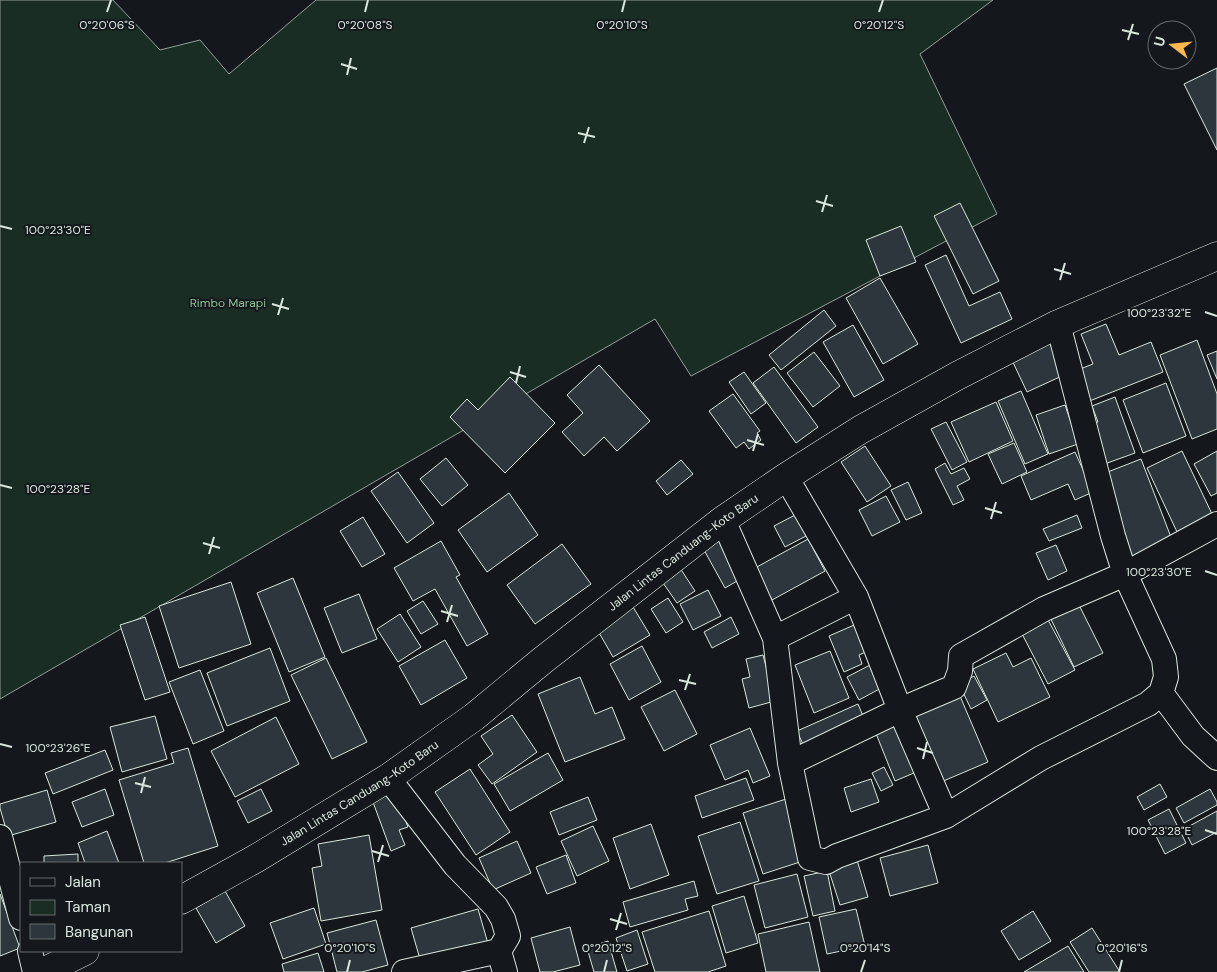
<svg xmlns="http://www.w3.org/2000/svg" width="1217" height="972" font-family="'DM Sans',sans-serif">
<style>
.green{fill:#1a2d24;stroke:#939e99}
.building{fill:#2c363c;stroke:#d8e6dc}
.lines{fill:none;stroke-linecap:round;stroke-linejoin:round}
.street-casing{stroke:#d8e6dc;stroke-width:26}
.secondary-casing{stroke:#d8e6dc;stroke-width:29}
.street{stroke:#14181c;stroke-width:24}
.secondary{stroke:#14181c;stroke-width:28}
.ticks{fill:none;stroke:#d8e6dc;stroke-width:2}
.labels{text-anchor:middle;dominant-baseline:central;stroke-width:4;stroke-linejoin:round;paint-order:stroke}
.park-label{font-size:12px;fill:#8ac095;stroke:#14181c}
.street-label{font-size:12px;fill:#d8e6dc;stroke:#14181c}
.ticks-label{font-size:12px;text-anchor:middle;fill:#d8e6dc;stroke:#14181c;stroke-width:4;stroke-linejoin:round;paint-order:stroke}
</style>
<rect width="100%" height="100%" fill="#14181c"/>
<path class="green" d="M0,0H113L160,50L200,40L229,74L316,0H993L920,54L997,214L691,376L655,319L0,699Z"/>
<path class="building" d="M1217,68V150L1184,84Z
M960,203L999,281L973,294L934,216Z
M901,226L916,262L880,276L866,240Z
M946,255L969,306L1000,292L1012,319L961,343L925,265Z
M880,278L918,344L883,364L846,298Z
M824,310L836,326L781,370L769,355Z
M1106,324L1119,355L1151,342L1163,372L1087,402L1075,371L1093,364L1081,334Z
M853,325L884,380L854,397L823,342Z
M1048,339L1064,375L1027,392L1010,356Z
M1197,340L1217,394V429L1192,439L1160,355Z
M1217,351V379L1207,355Z
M814,352L840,386L813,407L787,373Z
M599,365L650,421L617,451L604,437L584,456L562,432L583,413L567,395Z
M774,367L818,427L796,443L753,383Z
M744,372L766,403L751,414L729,382Z
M510,377L555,423L505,473L450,417L467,399L478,410Z
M1166,383L1186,436L1143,453L1123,400Z
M1021,391L1048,454L1025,464L998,401Z
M733,394L760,431L757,433L761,440L749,449L744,442L736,448L709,411Z
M1115,397L1135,453L1099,466L1085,426L1098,422L1092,406Z
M996,402L1013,441L969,462L951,422Z
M1065,405L1078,444L1049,454L1036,415Z
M946,422L967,462L952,470L931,429Z
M1014,443L1027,472L1002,484L988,454Z
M865,446L891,486L867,502L841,462Z
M1182,451L1213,516L1178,534L1147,468Z
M1217,451V493L1211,496L1194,464Z
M1075,452L1093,492L1075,500L1068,484L1031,500L1021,476Z
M446,458L468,485L442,506L420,479Z
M1141,459L1174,545L1133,561L1100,475Z
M681,460L693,474L667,495L656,481Z
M945,463L951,474L964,468L970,479L957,486L964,500L953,505L935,469Z
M398,472L434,523L407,543L371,491Z
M908,482L922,513L906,520L891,490Z
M509,493L538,535L487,572L458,530Z
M886,496L900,522L872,536L859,510Z
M795,515L806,536L785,547L774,526Z
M1077,515L1082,528L1049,541L1043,529Z
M363,517L385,554L362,567L340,531Z
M722,539L744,577L725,588L704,550Z
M808,539L825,571L772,600L755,568Z
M441,541L460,575L456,577L488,634L467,646L435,589L413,601L394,568Z
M562,544L591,584L535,624L507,585Z
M1056,545L1067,571L1048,580L1036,553Z
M680,568L695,591L677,603L661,580Z
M293,578L325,657L289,672L257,593Z
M231,582L251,644L179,668L159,606Z
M708,590L721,616L693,630L680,604Z
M359,594L377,639L342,653L324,608Z
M668,598L683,622L666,633L651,609Z
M1076,599L1103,653L1074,667L1048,613Z
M423,601L438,624L421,634L407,611Z
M630,602L650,635L613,657L594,624Z
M400,614L421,647L398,662L377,629Z
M145,617L170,692L145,700L120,625Z
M731,617L739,634L712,648L704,632Z
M1047,618L1075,670L1048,684L1021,632Z
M861,622L872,649L859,655L862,664L844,672L829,636Z
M445,640L467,678L421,705L399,666Z
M642,646L661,682L629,700L610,664Z
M270,648L290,701L227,726L207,673Z
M830,651L849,698L814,713L795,665Z
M1006,653L1013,667L1031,658L1050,697L998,722L973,669Z
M763,655L775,701L749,708L742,679L750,677L746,659Z
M326,658L367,742L332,759L291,675Z
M872,664L883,687L859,700L847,677Z
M200,670L224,731L193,744L169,682Z
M974,676L987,700L971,709L959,684Z
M580,677L595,714L612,707L625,739L565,762L538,694Z
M675,690L697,734L664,751L641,707Z
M960,696L988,762L941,782L913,717Z
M858,704L866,723L805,749L797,731Z
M512,715L537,752L492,784L478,765L493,754L481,736Z
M900,715L921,770L895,781L873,726Z
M155,716L167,759L122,772L110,727Z
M276,717L299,764L235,797L211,751Z
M750,728L770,776L753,783L748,770L725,780L710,745Z
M188,748L218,846L165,863H144L119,780L174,763L171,753Z
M105,750L113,770L53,794L45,773Z
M548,753L563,780L510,811L494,784Z
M884,767L893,785L881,791L872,773Z
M470,769L510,832L476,855L435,792Z
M746,778L754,800L702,818L695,796Z
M871,779L879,802L851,812L844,788Z
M1160,784L1167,797L1144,810L1137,797Z
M392,786L408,827L399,830L405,845L391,851L370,794Z
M105,789L114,815L82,827L72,802Z
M261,789L272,811L248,823L237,801Z
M1210,789L1217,802V805L1184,823L1176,808Z
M47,790L56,822L8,836L0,808V804Z
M588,797L597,820L559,835L550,812Z
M786,799L806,860L763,874L743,813Z
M1169,809L1186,843L1165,854L1148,820Z
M1217,811V832L1192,845L1184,829Z
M740,822L759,881L717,894L698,836Z
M651,824L669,875L630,889L613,838Z
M593,826L609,861L577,876L561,841Z
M107,831L119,863H85L78,843Z
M369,835L382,910L321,921L312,868L322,866L318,844Z
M517,841L531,873L493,890L479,858Z
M928,845L938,883L890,896L880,858Z
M78,854V863H44V856Z
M566,855L576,883L547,894L536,867Z
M857,860L868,897L840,905L828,868Z
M827,871L835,911L813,916L804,876Z
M797,874L808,917L765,928L754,885Z
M694,881L698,896L685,899L688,910L630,927L623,902Z
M225,891L245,926L216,943L196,908Z
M0,894L20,948L0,956Z
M744,896L758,943L726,953L712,906Z
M314,908L326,944L283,959L270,923Z
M478,909L489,947L422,966L411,928Z
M856,909L865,946L827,954L819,917Z
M709,911L726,966L708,972H655L642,932Z
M1033,911L1051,941L1019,960L1001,931Z
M376,920L388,965L362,972H337L327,933Z
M809,922L820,972H766L758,934Z
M570,927L580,965L553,972H540L531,938Z
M1092,928L1120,972H1089L1070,942Z
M637,930L648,964L627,971L616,938Z
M608,941L617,972H594L587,948Z
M1068,946L1084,972H1024Z
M318,953L324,972H284L282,964Z"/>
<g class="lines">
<defs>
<path id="street" d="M786,477L856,597L900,710L946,816
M723,520L775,638L790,763L810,858L826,862L837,856L946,816L1041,758L1148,704L1161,693L1166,677L1164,659L1125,574L1113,536L1058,324
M775,638L856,597
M1161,693L1193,736L1217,758
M790,763L900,710L954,687L960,671L961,656L1044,609L1125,574L1217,524
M388,778L455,865L496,907L503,919L508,936L499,951L505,972
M0,837L21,918
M30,951L35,972
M404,972L499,951"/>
<g id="secondary">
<path id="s1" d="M181,900L255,859L388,778L474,717L543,660L723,520L786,477L860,430L957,376L1058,324L1217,256"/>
<path d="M43,972L85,951"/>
</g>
</defs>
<use href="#street" class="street-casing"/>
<use href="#secondary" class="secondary-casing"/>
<use href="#street" class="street"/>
<use href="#secondary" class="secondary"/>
</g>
<path class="ticks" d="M107,12L111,0M365,12L368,0M622,12L625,0M879,12L883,0M1122,30L1139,34M1128,40L1133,24M341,64L357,69M347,75L351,58M578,133L595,137M584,143L589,127M816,201L833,206M822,212L827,195M0,226L12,229M1054,269L1071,274M1060,280L1065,263M272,304L289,309M1205,312L1217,316M278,315L283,298M510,372L526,377M516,383L520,366M747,440L764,445M753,451L758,434M0,485L12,488M985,508L1002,513M991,519L996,502M203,543L220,548M209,554L214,537M1205,571L1217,575M441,611L458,616M447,622L452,605M679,680L696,684M685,690L690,674M0,744L12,747M917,748L933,753M923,759L927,742M135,783L151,787M141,793L145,777M1205,830L1217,834M372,851L389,856M378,862L383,845M610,919L627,924M616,930L621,913M347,972L350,960M604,972L607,960M861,972L865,960M1119,972L1122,960"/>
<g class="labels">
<g class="park-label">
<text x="228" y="303">Rimbo Marapi</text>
</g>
<g class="street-label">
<text stroke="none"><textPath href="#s1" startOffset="612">Jalan Lintas Canduang-Koto Baru</textPath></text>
<text stroke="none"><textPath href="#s1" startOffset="208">Jalan Lintas Canduang-Koto Baru</textPath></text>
</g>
</g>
<g class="ticks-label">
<text x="107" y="29">0°20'06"S</text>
<text x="365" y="29">0°20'08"S</text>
<text x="622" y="29">0°20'10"S</text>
<text x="879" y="29">0°20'12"S</text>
<text x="58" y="234">100°23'30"E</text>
<text x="1159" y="317">100°23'32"E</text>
<text x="58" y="493">100°23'28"E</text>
<text x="1159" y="576">100°23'30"E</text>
<text x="58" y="752">100°23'26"E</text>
<text x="1159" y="835">100°23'28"E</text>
<text x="350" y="952">0°20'10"S</text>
<text x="607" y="952">0°20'12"S</text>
<text x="865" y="952">0°20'14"S</text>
<text x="1122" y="952">0°20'16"S</text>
</g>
<rect x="20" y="862" width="162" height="90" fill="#14181c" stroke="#626a69"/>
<rect x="30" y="878" width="25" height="8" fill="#14181c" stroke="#626a69"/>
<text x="65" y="887" font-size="15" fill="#d8e6dc">Jalan</text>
<rect x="30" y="900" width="25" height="15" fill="#1a2d24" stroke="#626a69"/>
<text x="65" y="912" font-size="15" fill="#d8e6dc">Taman</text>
<rect x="30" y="924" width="25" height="15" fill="#2c363c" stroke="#626a69"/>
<text x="65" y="937" font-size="15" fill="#d8e6dc">Bangunan</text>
<g transform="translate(1172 45) rotate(286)"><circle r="24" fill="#14181c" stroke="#626a69"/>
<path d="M0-4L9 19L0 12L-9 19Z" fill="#ffb74d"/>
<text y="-8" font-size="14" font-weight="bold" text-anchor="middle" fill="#d8e6dc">U</text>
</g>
</svg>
